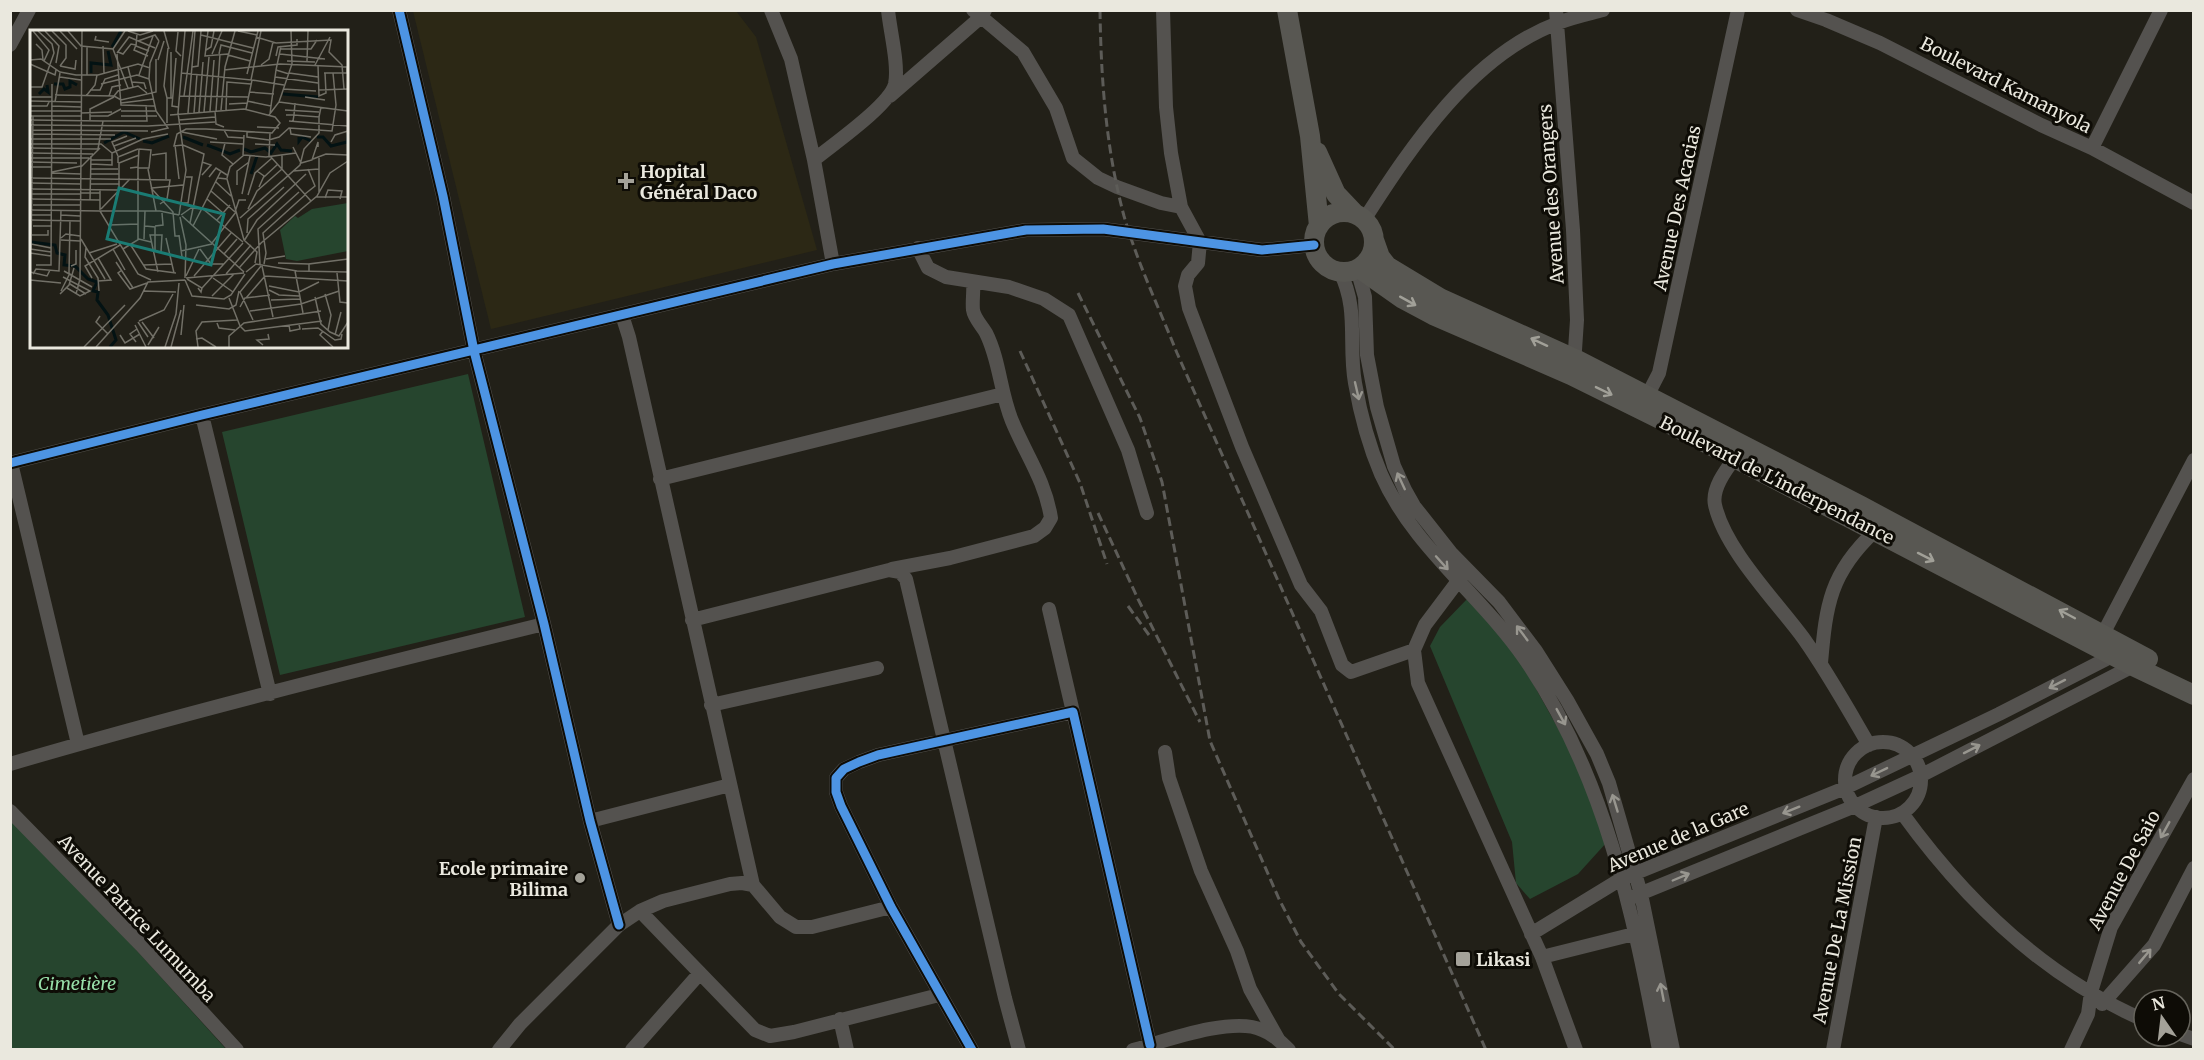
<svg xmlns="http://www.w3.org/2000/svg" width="2204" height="1060" font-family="Merriweather,serif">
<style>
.built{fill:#2c2815}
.green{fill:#26452e}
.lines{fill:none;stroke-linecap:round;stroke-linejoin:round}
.minor{stroke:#54524f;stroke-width:14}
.highway{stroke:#585752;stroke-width:20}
.rail{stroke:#5d5c58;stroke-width:3;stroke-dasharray:9 4.5;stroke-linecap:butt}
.cycleway-casing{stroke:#0e0c06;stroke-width:13}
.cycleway{stroke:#4d94e3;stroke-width:9}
.oneway{stroke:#a1a098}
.oneway2{stroke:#98968f}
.poi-dot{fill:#a4a299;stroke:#0e0c06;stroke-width:2}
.labels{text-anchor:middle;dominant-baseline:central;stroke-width:6;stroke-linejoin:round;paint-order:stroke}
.street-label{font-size:18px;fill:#eae8de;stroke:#0e0c06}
.poi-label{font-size:18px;font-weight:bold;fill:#eae8de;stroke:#0e0c06;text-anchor:start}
.park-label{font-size:18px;font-style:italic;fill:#97dfa9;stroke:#0e0c06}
.inset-river{fill:none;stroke:#031213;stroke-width:3}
.inset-road{fill:none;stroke:#727067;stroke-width:1.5}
.view{fill:#1a7c74;fill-opacity:0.15;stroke:#1a7c74;stroke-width:3}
.inset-edge{fill:none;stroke:#eae8de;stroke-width:3}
</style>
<rect width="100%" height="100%" fill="#222018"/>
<path class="built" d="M413,11H736L756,37L817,250L491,329Z"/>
<path class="green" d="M468,374L525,617L280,675L222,432Z
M1469,597L1516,653L1594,793L1607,842L1578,874L1530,899L1516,883L1512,842L1430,646L1440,627Z
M15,816L226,1049H11L10,818Z"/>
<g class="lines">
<path class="minor" d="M399,10L443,196L474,351L544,624L590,821L619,925
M771,10L791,59L814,160L833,264
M973,10L1023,52L1056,108L1073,158L1098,178L1117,187L1161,203L1181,207L1200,242L1198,263L1188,275L1185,286L1189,308L1242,447L1301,585L1321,611L1342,665L1351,672L1414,650
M1163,10L1166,107L1171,153L1181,207
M1556,10L1573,230L1577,320L1574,365
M1797,10L1826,20L1880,43L2041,125L2092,148L2194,203
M10,45L29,10
M890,96L981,17L985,10
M2092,148L2161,10
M814,160C832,145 890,105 895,84C899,65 890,31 888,10
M1364,220C1412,145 1472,55 1558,23C1573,17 1588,14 1603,10
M918,248L928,268L946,277L1009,287L1044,299L1069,315L1128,450L1147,513
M1357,269L1365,297L1367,355L1377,407L1394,466L1405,490L1414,506L1452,554L1499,602L1536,651L1567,700L1597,754L1609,783L1641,894L1673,1050
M1340,272C1359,309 1348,344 1355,383C1360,412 1369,446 1381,474C1413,547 1480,594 1525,659C1605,776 1633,912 1659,1050
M622,315L629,337L753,885
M1643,404L1659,373L1738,10
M202,415L270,694
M1739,452C1729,466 1711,487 1715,505C1725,550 1777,602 1804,639C1828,673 1848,709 1869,745
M10,463L202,415L833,264L1026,230L1103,229L1262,250L1314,245
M11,463L78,744
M660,479L1003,394
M892,569L950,558L1034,536L1045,528L1051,518C1045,480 1026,455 1012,421C1000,392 1000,361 986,333C982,326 974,318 973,310C972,301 974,291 973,282
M1464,573L1425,625L1414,650L1418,683L1542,957L1576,1050
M1049,609L1073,712
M692,620L889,570L900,572L906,579L1005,998L1019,1050
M2103,634L2194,460
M1821,663C1826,605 1830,573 1875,531
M711,705L877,668
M1845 780a38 38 0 1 1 76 0a38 38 0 1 1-76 0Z
M1165,752L1169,778L1201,871L1237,951L1250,989L1278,1039
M10,764C187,712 365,668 544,624
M10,811L141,945L237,1050
M1902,813C1965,900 2044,977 2144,1020
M590,821L730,785
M1632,897L1855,806L1920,776L2137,664
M640,911L755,1030L770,1036L794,1032L939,995
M1531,934L1621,879L1845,788L1999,714L2118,653
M1542,957L1642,932
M2102,1004L2154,945L2194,868
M840,1019L847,1050
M2180,1034L2194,1039
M499,1050L520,1024L619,925L640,911L663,901L730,884L742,883L753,885L780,917L796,927H812L891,907
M632,1050L700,973
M972,1050L891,907L841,806L836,792V778L844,769L859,762L878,755L1073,712L1150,1045
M1133,1050C1165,1041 1233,1016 1262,1030C1273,1034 1281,1042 1289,1050
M1833,1050L1876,817
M2071,1050L2088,1014L2091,992L2111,927L2194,779"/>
<path class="highway" d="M1287,10L1310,136L1319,226
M1317,152L1336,194L1355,214
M1314 242a30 30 0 1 1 60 0a30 30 0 1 1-60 0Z
M1374,240L1380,257L1387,266L1440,298L1575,359L1861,506L2148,659
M1359,268L1403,299L1433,315L1571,375L1660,419L2133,666L2194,695"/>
<path class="rail" d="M1100,10C1101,80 1106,149 1124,216C1137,262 1159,308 1177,353L1486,1050
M1078,293L1140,418L1162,482L1210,741L1279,899L1301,942L1339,994L1395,1050
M1020,351L1080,483L1107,564
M1098,513L1138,599L1200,722
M1128,606L1149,635"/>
<defs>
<path id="cycleway" d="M399,10L443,196L474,351L544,624L590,821L619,925
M10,463L202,415L833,264L1026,230L1103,229L1262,250L1314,245
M972,1050L891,907L841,806L836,792V778L844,769L859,762L878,755L1073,712L1150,1045"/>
</defs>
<use href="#cycleway" class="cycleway-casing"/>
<use href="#cycleway" class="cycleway"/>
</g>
<defs><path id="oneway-shaft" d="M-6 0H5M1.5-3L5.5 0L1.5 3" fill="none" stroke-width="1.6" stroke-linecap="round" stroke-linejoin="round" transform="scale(1.5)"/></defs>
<g class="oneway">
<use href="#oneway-shaft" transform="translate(1408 301) rotate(29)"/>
<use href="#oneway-shaft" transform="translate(1539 342) rotate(-155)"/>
<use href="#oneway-shaft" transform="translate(1604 391) rotate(26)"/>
<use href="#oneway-shaft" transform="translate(1926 557) rotate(27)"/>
<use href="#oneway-shaft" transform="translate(2067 614) rotate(-152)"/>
</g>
<g class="oneway2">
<use href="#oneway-shaft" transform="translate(1357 391) rotate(77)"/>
<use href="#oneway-shaft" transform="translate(1401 481) rotate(-115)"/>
<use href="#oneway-shaft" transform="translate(1442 563) rotate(48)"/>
<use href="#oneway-shaft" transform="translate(1522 633) rotate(-127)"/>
<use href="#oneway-shaft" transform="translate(2057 684) rotate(153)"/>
<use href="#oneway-shaft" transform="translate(1561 717) rotate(61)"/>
<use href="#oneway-shaft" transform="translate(1972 749) rotate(-27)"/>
<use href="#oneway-shaft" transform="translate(1879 772) rotate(154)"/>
<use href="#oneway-shaft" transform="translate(1615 803) rotate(-107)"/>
<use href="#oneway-shaft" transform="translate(1791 810) rotate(158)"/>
<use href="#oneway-shaft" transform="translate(2165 830) rotate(119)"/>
<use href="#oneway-shaft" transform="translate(1681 877) rotate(-23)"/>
<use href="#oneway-shaft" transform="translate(2145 956) rotate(-50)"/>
<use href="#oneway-shaft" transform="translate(1662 992) rotate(-101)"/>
</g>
<g class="poi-dot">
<path d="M623 172h6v6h6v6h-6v6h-6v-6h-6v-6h6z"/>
<circle cx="580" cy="878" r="6"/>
<rect x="1455" y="951" width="16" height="16" rx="3"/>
</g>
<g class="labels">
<g class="street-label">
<text transform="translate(2006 85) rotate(27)">Boulevard Kamanyola</text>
<text transform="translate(1551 194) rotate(-94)">Avenue des Orangers</text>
<text transform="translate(1677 208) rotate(-78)">Avenue Des Acacias</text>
<text transform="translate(1777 480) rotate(27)">Boulevard de L'inderpendance</text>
<text transform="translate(1678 837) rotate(-23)">Avenue de la Gare</text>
<text transform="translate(2124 870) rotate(-62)">Avenue De Saio</text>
<text transform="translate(137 918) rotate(47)">Avenue Patrice Lumumba</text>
<text transform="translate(1837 930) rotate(-79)">Avenue De La Mission</text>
</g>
<g class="poi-label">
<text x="640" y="171">Hopital<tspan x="640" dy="21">Général Daco</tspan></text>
<text x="568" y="868" text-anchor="end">Ecole primaire<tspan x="568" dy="21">Bilima</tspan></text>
<text x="1476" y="959">Likasi</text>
</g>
<g class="park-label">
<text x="77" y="983">Cimetière</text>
</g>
</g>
<g transform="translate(30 30)">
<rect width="318" height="318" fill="#222018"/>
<path d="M318,173V221L267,231L256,229L250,200L265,186L268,188L282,179Z" fill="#26452e"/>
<path class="inset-river" d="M82,17L91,1M61,43V33L81,35L78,21M24,54H33L35,59L40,57V51L47,55M9,64L14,59L18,62L17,55M253,64L288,67M153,107L173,115M269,107V111L272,107L281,111M287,107H293L301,116L317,112L318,104M113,111L122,113L139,106M74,113L94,102L110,109M177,115L200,124L210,120M214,119L221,122L235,118L241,123L247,114L251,120L262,121M221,144L227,126M1,212L25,215L27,223L35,225L34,235L45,236L58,249L67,252L63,261L68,262L67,270L78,285L86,310L80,317"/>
<path class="inset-road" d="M3,1L19,20L14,31M15,1L29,16L26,33M22,1L36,15V28L30,36M30,1L47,19M38,1L51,16L83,19L98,58M98,1L110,5L123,1M134,1L139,19M178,1L175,26L198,24M208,1L227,5M148,2L146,21L151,26M107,4L106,16L119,21M171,5L223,18M66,6L65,10L79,12M226,7L246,13L301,10L299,22L312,35L314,59M108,11L125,5L129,11M6,14L12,20L13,30M106,15L104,20L118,26M73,16L74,43M251,16L246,40L259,44M138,18L134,56L137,68H143M83,19L95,1M251,19H281L287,10M176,20L181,17L184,1M88,22L93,24L101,14L106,15M87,23L99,7L125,18M87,24L91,75L125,76M182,24L192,1M189,24L191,15L222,23M250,24L295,29M198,25L220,31M246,26L248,17L267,15V9M146,28L142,76L148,77M0,30L11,29L30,42L46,45H68L108,34L120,38M128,30L134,11M257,31L285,32M277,31L278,1M0,34L25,45L26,40M231,35L239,29L243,12M285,35L300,7M288,35L289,66L296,63L295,43M30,36L45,39L46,30M98,37L103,57M162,37L168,36L171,1M194,40L250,34L318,37M151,43L221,50L231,1M259,43L288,47M294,43H317V37M217,44L228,1M57,45V16M109,45L123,6M30,47L51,50M245,47L288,53M102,52L114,53L116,59M71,54L107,45L119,49M0,57H12L24,23L22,14L8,1M253,59L286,61M60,60H70L75,49L88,45M288,60L318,59M219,62L244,64M25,65L84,66L88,61L108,56L117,63M56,66L65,55L67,45M79,66L82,57L91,55M84,66L91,70L126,62V29M150,66L218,67M154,66L163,1M0,67H22M275,67L295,70M137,68V93M141,68V22M0,71L51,72M217,71L241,76L240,84M25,72L30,43M249,72L318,81M91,73L124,69M199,74L217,73M0,76H17L19,72M22,76L51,77M241,76L246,40M216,79L222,50L254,55M191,80L195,37L205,1M196,80L197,52L221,54M255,80L289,82M0,81H51M91,81H126M180,81L184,30M185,81L186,94L194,97M186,81L190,24M169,82L173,32M174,82L179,27M51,83L82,82M158,83L165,1M164,83L167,44M140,85L214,79L245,87L250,93L242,103L176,99H156L147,104L144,116L153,115L174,124L160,193M239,85L249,72L262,34L261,1M256,85H264L265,73M0,86H51M60,86H78L91,79M91,86H127M0,90L73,91M60,90V79L84,67M149,90L185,87M259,91L318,96M263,91L264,85L289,87L291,77M0,95L118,96L185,92M227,97L249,98M260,98L261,104L281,107M3,100L118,101M194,100L198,107L214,108M217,101V107L239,110L249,107L259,98L302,101L306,75L303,43M121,102L138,98L126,81L119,49L120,33L129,11M152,102L187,109M3,104L85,105M0,109H81M180,112L213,114M301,112L305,105L318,101M195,113L192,125L203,134M0,114H71L82,123M225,114L245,115M145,115L149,149M84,116L106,108M263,117L271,133L282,130L288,112V117M0,118L68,119L73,91H117L116,75M0,123L63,124M122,125L136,123V149M213,125L214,105M88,126L82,112L97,106M239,126L240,103M240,126L281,171M0,128H59M283,129L296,124L318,125M61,130H82M0,132L47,133M172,132L181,135L172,145M88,133V127L108,119M61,134L82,135V123L113,109L138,104M0,137H22M51,137L70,118M100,138L108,137L109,119L121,120L119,138H108M60,139H88M118,139L126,181M227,141L234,146L229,157M263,141L289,139M22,142L51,136M22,143L51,144M60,144H89M179,147L186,138L197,145M234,147L248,134M0,148L140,150L137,169L130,174M188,148L197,149L214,210M197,148L200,137L214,125L236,127L266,123M186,152L201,166M0,153L51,154M60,154H89M207,155V141L219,132M121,158L143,182L145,206H149M122,158L153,155M0,159L90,160M89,159V133L109,125M181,161L205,182L209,170H216M289,162V128M51,163H70M0,164H51M212,164L220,126M275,164L285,156L278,139M218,165L225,143L242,128M286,167H318M295,168L298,160L312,161L310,169M0,169L70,170M177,169L193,183M60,170L61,126M150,173H158L162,147H156M3,175H50M71,179L100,149M218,179L227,161L252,139V125M0,180L70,181L108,244L121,250M70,180V159M70,181H130L149,185M0,185H22M31,185L50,186M149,185L156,140L148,83L155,1M151,185L161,178L173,179L213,212M152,186L214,242M150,187L156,215L155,248M210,188L270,135L274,119L289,103V87M0,190L50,191M187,190L200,175M79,195L108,194M3,196H22M115,196L125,197V221M125,196L133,195L132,183M163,196L191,141M217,203L218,189L254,157M2,205H18V200M149,205L152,227L156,229M31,208L36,204L50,206M136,208L144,243M51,209L75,249M114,209L115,181M31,210L50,211M108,210V137M214,211L227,190L276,144M215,211L227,222L225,233M182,213L206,182M1,214L21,218M100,214L116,239L146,243M56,218L55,227L68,248L69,261M0,219L21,222M1,219L3,86M83,219L95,240M93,219L109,209L121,212M170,219L181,234H194M151,221L182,214M0,223L21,226M59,223L87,214M194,224L207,209M236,229L255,226M86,232L103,258M248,233L279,234M230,234L228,199L269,162M234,234L236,223L233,203L275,165M6,235H21L22,54M113,235L142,234M41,236L46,234V220M232,236L243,287M209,238L231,213L287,166L300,143L318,131M92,240L88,243L100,259L117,253M34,241L62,257M265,241L273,283M279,241V234L318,229M0,242L17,246L20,240M128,242L120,205H132L131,222M216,242L226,234L267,241L318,242M39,243L40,191M307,243L310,272L318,273M3,244L6,239L29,241L31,180M196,244L221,215M156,246L169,219M164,246L201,203M33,247L60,261L50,266L37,258M62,248L55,236L90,215M156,248L214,243M183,248L203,262M157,249L172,258L171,262L168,258M0,250L31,253M155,250L162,266L194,269L201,265L215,244M68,251L81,250L68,228M40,254L56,264M239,256L269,262L289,252M172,258L213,213M239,260L249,265L269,266M31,261L40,243M113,261L146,262M30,264L39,255L44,238M46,264L50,249L52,1M295,264L301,285L298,300M182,266L204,244M285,267L291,294L300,302L309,306L318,292M199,268L210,296M216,268L235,246L318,251M241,270L270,269M166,275L199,279L206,275L209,261M210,277L215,268L240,265M220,281L271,274L309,261M70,286L66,292L78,304M223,290L210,262L231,236M109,291L134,280L143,264M108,292L118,307M112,292L124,308M187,293L189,298L205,300M105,295L116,317M259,295L260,301L270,299L269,294M210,296L215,301L292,291M272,299L288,298L305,310L311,309L312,304M293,301L290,305L303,317M90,305L95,313L110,304M151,305L154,275M305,305L311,282M166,309L172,308L186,317M106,312L100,304L107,299M118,315L129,297M233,315L227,310L239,309L238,304M54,317L95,275M66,317L110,268L118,252L155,250M135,317L146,284L149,253M141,317L151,280M168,317L166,301L172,292L207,290M199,317V306L214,293L291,281"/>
<path class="view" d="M89,158L194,184L181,235L77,209Z"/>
<rect width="318" height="318" class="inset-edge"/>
</g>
<rect width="2204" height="1060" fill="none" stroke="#eae8de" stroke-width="24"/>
<g transform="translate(2162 1018) rotate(346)"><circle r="28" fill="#0e0c06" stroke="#66645c" stroke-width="1.5"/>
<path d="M0-4.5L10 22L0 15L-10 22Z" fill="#a4a299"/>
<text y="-9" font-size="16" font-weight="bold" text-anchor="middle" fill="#eae8de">N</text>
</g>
</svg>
